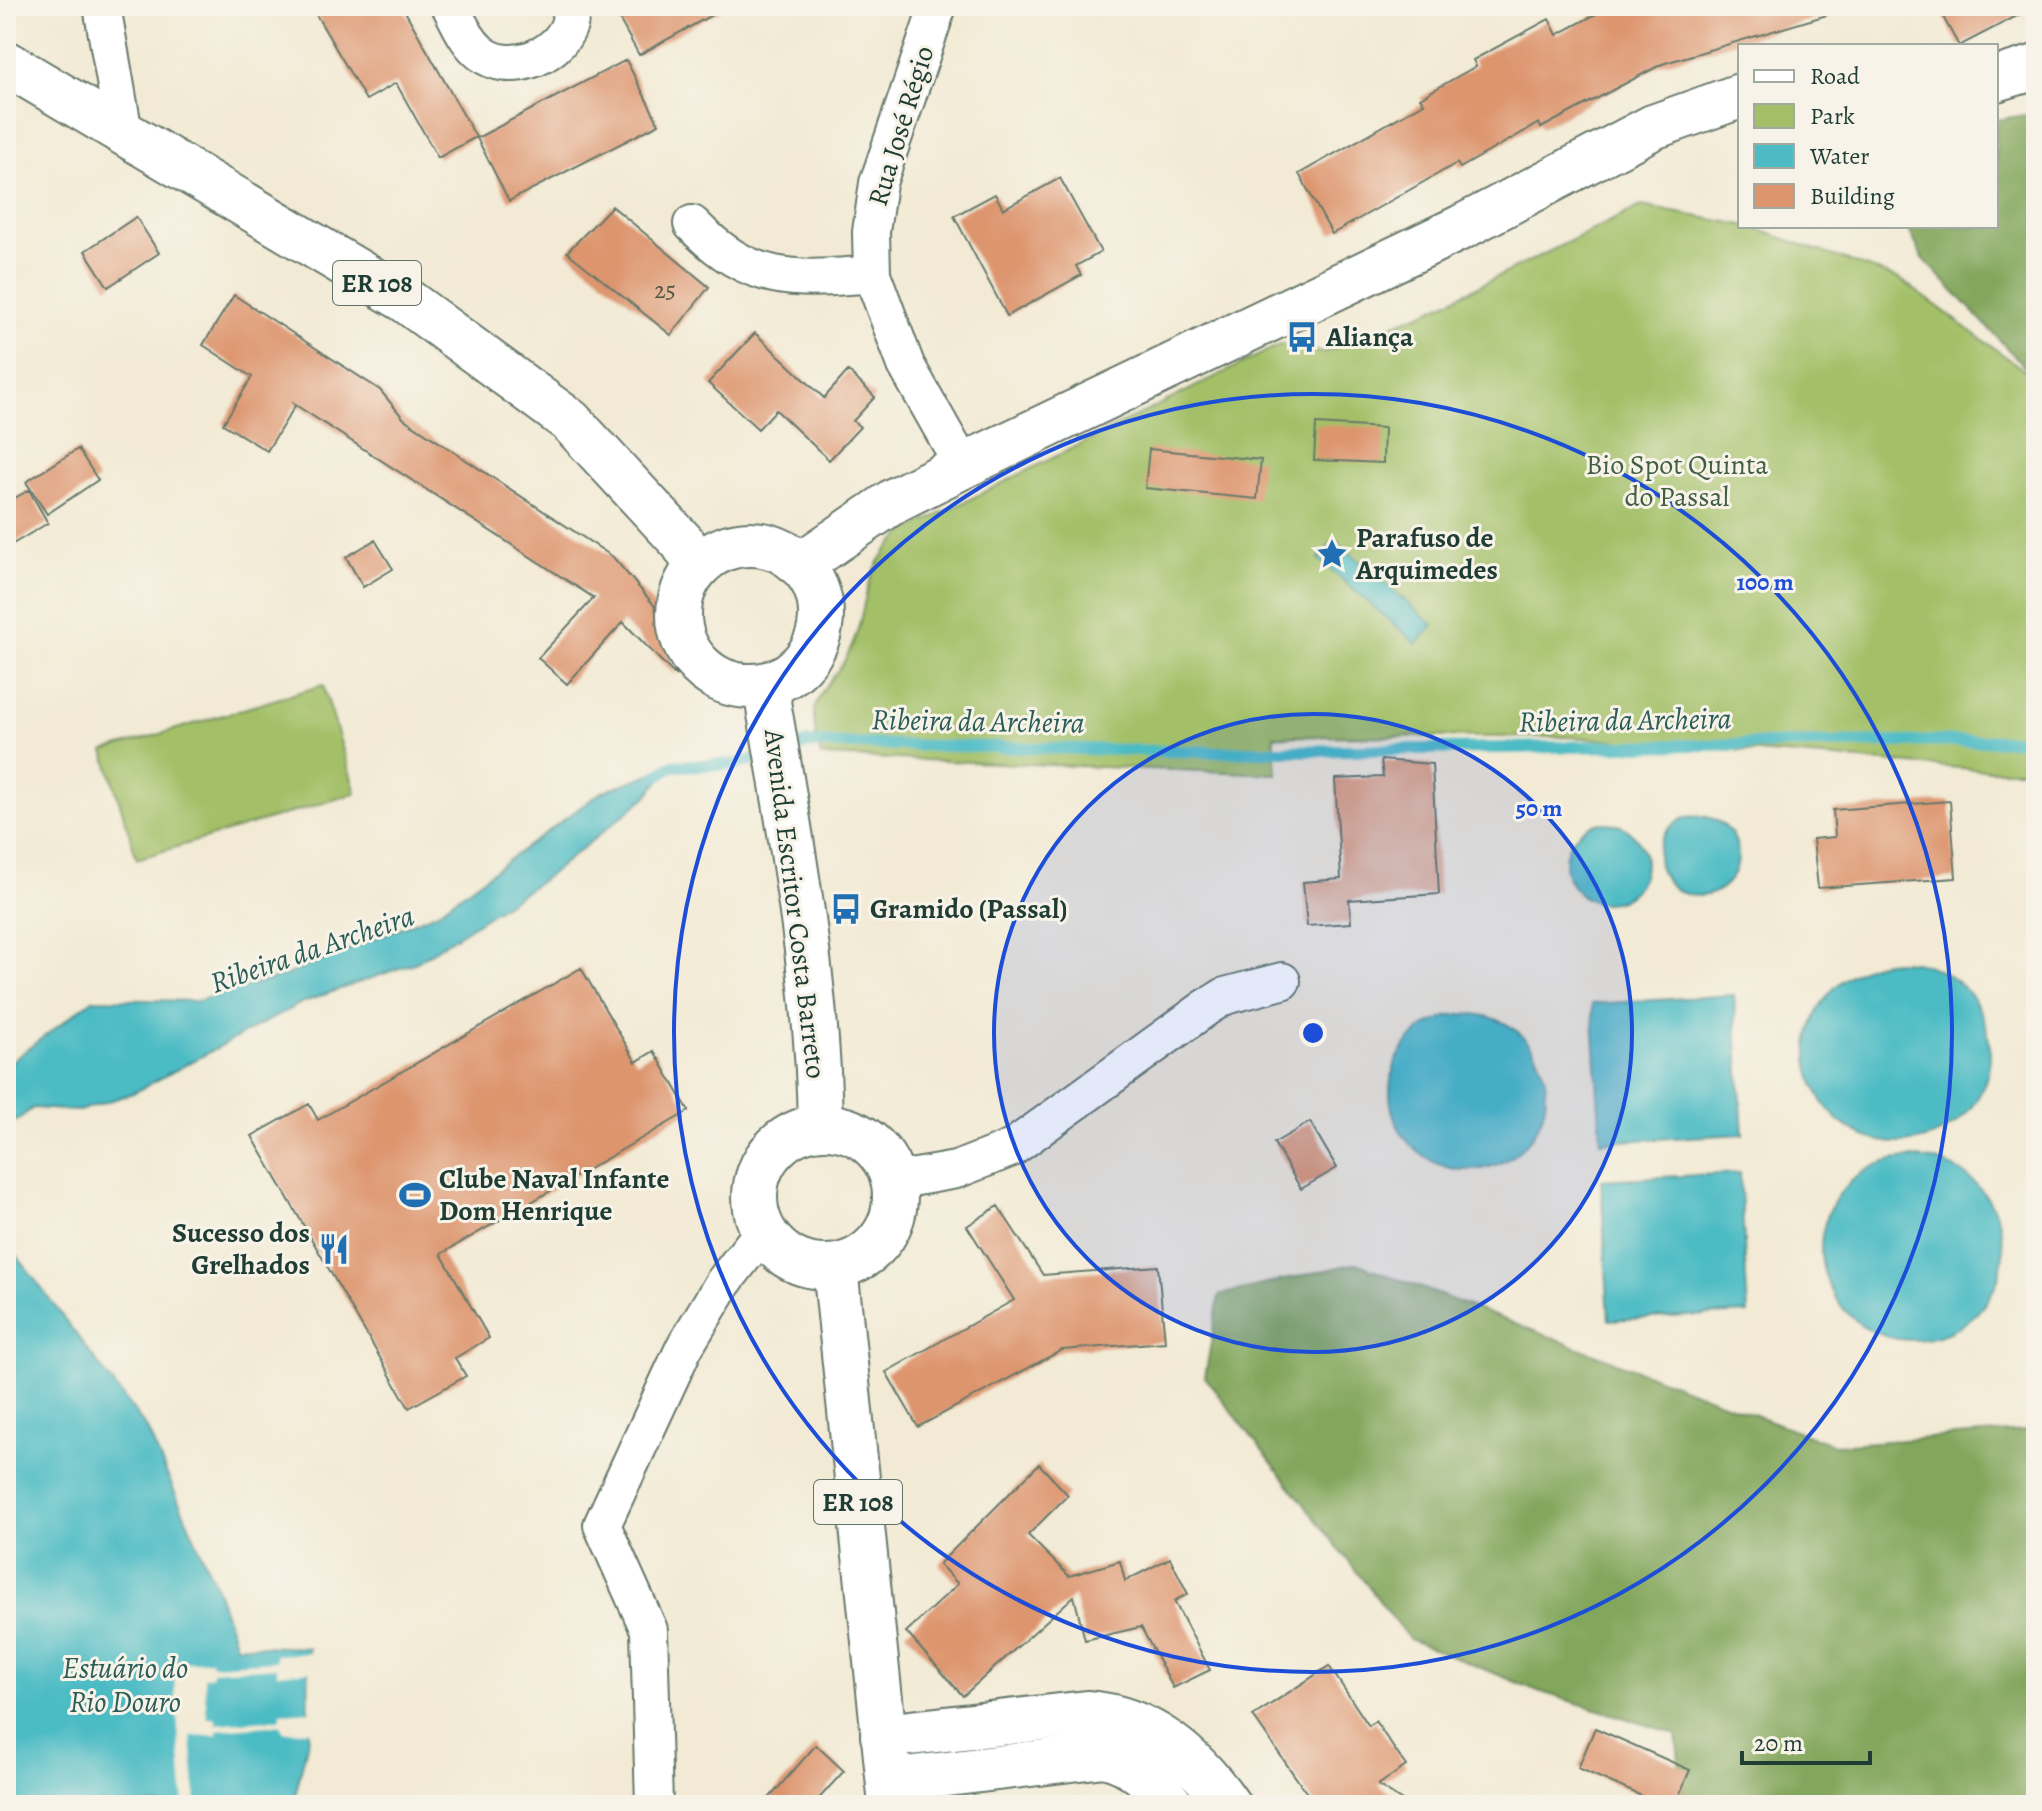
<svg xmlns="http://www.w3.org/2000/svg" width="2042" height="1811" font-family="Alegreya,serif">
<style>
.green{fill:#a3c068;stroke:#617e4e;stroke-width:2}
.forest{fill:#82a65c;stroke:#507248;stroke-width:2}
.water{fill:#4cbbc4;stroke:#367c7c;stroke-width:2}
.pier{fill:#f2ead4}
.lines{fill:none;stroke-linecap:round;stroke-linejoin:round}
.stream{stroke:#4cbbc4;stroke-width:12}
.building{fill:#dd956e}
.minor-casing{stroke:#697a6c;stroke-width:40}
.tertiary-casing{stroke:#697a6c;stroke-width:48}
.primary-casing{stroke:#697a6c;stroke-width:48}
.minor{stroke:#fff;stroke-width:36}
.tertiary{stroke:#fff;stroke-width:44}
.primary{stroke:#fff;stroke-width:44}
.ring{fill:none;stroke:#1d4ed8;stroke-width:4}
.labels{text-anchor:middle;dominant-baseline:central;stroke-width:6;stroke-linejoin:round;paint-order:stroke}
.number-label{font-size:24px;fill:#4e5342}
.shield{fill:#f7f3e8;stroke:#60746a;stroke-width:2}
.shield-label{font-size:26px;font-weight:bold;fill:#1f3d34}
.street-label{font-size:28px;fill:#1f3d34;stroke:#f7f3e8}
.poi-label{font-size:28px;font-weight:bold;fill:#1f3d34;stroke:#f7f3e8;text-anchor:start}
.park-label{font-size:28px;fill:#405e41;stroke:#f7f3e8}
.water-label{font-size:30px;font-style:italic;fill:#2a5c58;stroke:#f7f3e8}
.centre{fill:#1d4ed8;stroke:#f7f3e8;stroke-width:4}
.ring-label{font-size:24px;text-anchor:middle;font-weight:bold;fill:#1d4ed8;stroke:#f7f3e8;stroke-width:6;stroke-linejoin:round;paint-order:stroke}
</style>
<rect width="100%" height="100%" fill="#f7f3e8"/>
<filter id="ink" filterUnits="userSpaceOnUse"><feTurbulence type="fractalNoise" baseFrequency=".0125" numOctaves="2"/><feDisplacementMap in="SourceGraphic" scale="16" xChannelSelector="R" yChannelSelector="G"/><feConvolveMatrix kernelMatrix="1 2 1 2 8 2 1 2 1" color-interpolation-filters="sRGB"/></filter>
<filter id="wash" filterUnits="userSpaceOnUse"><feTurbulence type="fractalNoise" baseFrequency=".006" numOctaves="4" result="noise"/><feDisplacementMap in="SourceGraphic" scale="32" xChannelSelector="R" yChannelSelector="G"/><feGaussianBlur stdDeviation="1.8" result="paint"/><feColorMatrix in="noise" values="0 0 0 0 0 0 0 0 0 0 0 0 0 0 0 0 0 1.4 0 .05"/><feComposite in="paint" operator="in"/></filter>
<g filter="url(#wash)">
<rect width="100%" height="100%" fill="#f2ead4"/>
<path class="green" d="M1641,206L1748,226L1900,279L2036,379V770H1986L1570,737L1274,736L1277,774L821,756C818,743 813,727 814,714C817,690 837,676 847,656C873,606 854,576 906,531L1281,344L1323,353L1430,310Z
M323,685L356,793L137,859L104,751Z"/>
<path class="forest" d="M2036,113V379L1922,257L1907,226H1996V120Z
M1356,1263L1834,1445L2036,1430V1805H1684L1676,1734L1538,1691L1409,1639L1205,1377L1219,1295Z"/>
<path class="water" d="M1335,540L1433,625L1417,644L1318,559Z
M671,766L646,797L548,876L417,962L301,1003L133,1093L79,1111L33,1108L12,1124L6,1135V1065L94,999L197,1001L284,976L436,913L600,793Z
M1658 856a40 40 0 1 1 80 0a40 40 0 1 1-80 0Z
M1565 863a40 40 0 1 1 80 0a40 40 0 1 1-80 0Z
M1808 1052a91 91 0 1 1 182 0a91 91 0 1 1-182 0Z
M1734,995L1743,1134L1601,1142L1592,1004Z
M1390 1092a78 78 0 1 1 156 0a78 78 0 1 1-156 0Z
M1821 1249a91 91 0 1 1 182 0a91 91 0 1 1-182 0Z
M1740,1173L1748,1313L1609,1320L1601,1180Z
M6,1234L9,1245L147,1429L215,1584L236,1645L308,1648L309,1736L293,1805H6Z"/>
<path class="pier" d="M312,1653V1671L277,1674V1667L212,1671V1676L204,1677L207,1718H216V1724L281,1719V1713L313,1711V1730L283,1732L281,1725L217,1730V1735L191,1736L196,1805H184L173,1663L211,1660L212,1665L276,1661V1655Z"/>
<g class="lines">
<path class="stream" d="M657,776L671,766L738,764L809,743L1215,752L2036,740"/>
</g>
<g id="blocks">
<path class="building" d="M311,6H402L476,137L438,158L396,83L366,100Z
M612,6H728L639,55Z
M1611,6H1826L1827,15L1662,64L1541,128L1539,123L1460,168L1457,163L1332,234L1299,174L1424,103L1420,98L1476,66L1473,60L1549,19L1557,35Z
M1937,6H2036L1959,46Z
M626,60L659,124L509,201L477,138Z
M1060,178L1101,252L1076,266L1081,275L1007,316L954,216L995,194L1003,209Z
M612,206L709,287L671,335L567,252Z
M136,217L159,253L108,287L85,251Z
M234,295L380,390L404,419L613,557L654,605L676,676L623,622L567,684L538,658L594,598L294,404L295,406L267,451L223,424L252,377L203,345Z
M755,333L824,398L848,371L875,397L853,421L860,427L829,460L776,410L758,429L708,383Z
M1316,424L1384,428L1383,463L1314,460Z
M78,449L98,480L47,514L26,482Z
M1149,449L1261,460L1257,499L1145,488Z
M29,490L48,523L6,548V503Z
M375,540L393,569L363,587L346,557Z
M1381,760L1432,764L1439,894L1349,900L1351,923L1307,926L1303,882L1341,879L1335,779L1383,777Z
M1950,801L1956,878L1818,888L1813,839L1835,837L1833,810Z
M581,968L636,1062L654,1051L689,1111L441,1254L489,1338L455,1358L466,1376L409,1408L252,1136L309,1104L318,1120Z
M1310,1122L1337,1168L1301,1189L1274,1143Z
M998,1206L1043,1275L1158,1266L1165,1342L1062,1350L918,1427L886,1372L1014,1300L967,1226Z
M1039,1464L1068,1495L1028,1535L1069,1576L1120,1561L1125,1581L1170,1558L1188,1594L1174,1601L1210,1670L1173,1688L1141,1627L1085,1640L1074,1596L963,1696L906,1632L958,1584L939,1564Z
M1329,1666L1369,1726L1375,1721L1406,1766L1378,1785L1408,1805H1315L1253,1716Z
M1595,1728L1690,1770L1675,1805H1662L1578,1768Z
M816,1745L844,1771L813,1805H763Z"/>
</g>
</g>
<g filter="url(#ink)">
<use href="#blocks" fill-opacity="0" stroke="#697a6c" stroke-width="2"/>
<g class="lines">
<defs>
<path id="minor" d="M102,6L124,133
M450,6C459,22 466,41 481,53C508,75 557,58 569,25C571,20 570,11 570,6
M938,6L878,183L871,232L872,274L906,365L963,466
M692,224C750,284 794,281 872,274
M894,1181L956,1170L1012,1148L1207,1007L1225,996L1282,981
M654,1805L649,1630L602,1525L684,1348L723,1283L764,1230"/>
<path id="tertiary" d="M1996,79L2036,67
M800,565L895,500L963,466L1462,227L1653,127L1740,96
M883,1736L1087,1713C1149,1718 1193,1755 1228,1805
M889,1781L1104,1755C1135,1762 1152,1781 1171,1805"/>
<path id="primary" d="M6,63L404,299L570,421L683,543L697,566
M679 615a71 71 0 1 1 142 0a71 71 0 1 1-142 0Z
M771,683L768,702C792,842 818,985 820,1126
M755 1197a70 70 0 1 1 140 0a70 70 0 1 1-140 0Z
M835,1267L891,1805"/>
</defs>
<use href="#minor" class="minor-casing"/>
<use href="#tertiary" class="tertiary-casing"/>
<use href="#primary" class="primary-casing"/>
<use href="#minor" class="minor"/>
<use href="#tertiary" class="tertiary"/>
<use href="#primary" class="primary"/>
</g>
</g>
<circle cx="1313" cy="1033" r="319" fill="#1d4ed8" fill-opacity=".12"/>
<g class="ring">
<circle cx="1313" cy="1033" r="319"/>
<circle cx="1313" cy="1033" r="639"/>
</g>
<defs>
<symbol id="bus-bare" viewBox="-9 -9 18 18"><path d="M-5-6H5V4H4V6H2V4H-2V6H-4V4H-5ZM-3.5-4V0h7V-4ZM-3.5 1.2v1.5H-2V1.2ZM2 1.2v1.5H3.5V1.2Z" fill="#1f6fb2" stroke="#f7f3e8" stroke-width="2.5" paint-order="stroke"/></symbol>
<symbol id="sight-bare" viewBox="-9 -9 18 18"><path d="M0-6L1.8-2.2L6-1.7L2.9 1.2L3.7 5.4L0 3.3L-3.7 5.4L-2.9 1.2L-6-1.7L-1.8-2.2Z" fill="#1f6fb2" stroke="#f7f3e8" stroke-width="2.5" paint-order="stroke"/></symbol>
<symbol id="stadium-bare" viewBox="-9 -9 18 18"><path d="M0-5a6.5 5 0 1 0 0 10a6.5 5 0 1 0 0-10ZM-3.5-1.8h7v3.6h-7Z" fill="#1f6fb2" stroke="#f7f3e8" stroke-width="2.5" paint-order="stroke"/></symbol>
<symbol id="restaurant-bare" viewBox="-9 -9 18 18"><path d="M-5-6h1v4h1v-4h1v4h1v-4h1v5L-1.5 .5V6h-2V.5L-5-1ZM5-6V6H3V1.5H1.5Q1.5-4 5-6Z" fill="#1f6fb2" stroke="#f7f3e8" stroke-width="2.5" paint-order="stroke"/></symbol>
</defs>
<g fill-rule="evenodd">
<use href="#bus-bare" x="1280" y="315" width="44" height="44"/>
<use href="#sight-bare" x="1310" y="532" width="44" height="44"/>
<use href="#bus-bare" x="824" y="887" width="44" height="44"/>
<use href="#stadium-bare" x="393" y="1173" width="44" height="44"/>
<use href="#restaurant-bare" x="312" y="1227" width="44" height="44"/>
</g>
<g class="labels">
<g class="number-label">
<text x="665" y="290">25</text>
</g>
<g class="shield">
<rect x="333" y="261" width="88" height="44" rx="6"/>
<rect x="814" y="1480" width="88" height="44" rx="6"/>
</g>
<g class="shield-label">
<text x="377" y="283">ER 108</text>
<text x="858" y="1502">ER 108</text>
</g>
<g class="street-label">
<text transform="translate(901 126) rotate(-73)">Rua José Régio</text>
<text transform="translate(795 904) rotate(83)">Avenida Escritor Costa Barreto</text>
</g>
<g class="poi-label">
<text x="1326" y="337">Aliança</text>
<text x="1356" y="538">Parafuso de<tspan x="1356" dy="32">Arquimedes</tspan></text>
<text x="870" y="909">Gramido (Passal)</text>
<text x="439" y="1179">Clube Naval Infante<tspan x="439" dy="32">Dom Henrique</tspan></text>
<text x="310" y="1233" text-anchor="end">Sucesso dos<tspan x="310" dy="32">Grelhados</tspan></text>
</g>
<g class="park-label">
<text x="1677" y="465">Bio Spot Quinta<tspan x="1677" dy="32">do Passal</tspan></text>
</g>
<g class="water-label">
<text transform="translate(1625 720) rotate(-1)">Ribeira da Archeira</text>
<text transform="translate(978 721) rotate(1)">Ribeira da Archeira</text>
<text transform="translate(312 949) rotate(-19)">Ribeira da Archeira</text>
<text x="125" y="1668">Estuário do<tspan x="125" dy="34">Rio Douro</tspan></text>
</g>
</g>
<circle cx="1313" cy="1033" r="12" class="centre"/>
<g class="ring-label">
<text x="1765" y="590">100 m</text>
<text x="1539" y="816">50 m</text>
</g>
<rect width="2042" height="1811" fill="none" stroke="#f7f3e8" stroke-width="32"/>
<rect x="1738" y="44" width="260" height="184" fill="#f7f3e8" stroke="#a1aaa0" stroke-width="2"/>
<rect x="1754" y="70" width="40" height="12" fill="#ffffff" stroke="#a1aaa0" stroke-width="2"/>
<text x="1810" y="84" font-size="24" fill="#1f3d34">Road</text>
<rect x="1754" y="104" width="40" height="24" fill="#a3c068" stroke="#a1aaa0" stroke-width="2"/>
<text x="1810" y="124" font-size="24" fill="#1f3d34">Park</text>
<rect x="1754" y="144" width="40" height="24" fill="#4cbbc4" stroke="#a1aaa0" stroke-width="2"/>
<text x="1810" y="164" font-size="24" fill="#1f3d34">Water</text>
<rect x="1754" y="184" width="40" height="24" fill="#dd956e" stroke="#a1aaa0" stroke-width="2"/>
<text x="1810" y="204" font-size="24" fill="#1f3d34">Building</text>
<path d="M1742 1751v12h128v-12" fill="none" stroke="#1f3d34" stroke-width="4"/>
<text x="1754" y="1751" font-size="24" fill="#1f3d34" stroke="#f7f3e8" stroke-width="6" paint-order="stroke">20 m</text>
</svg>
